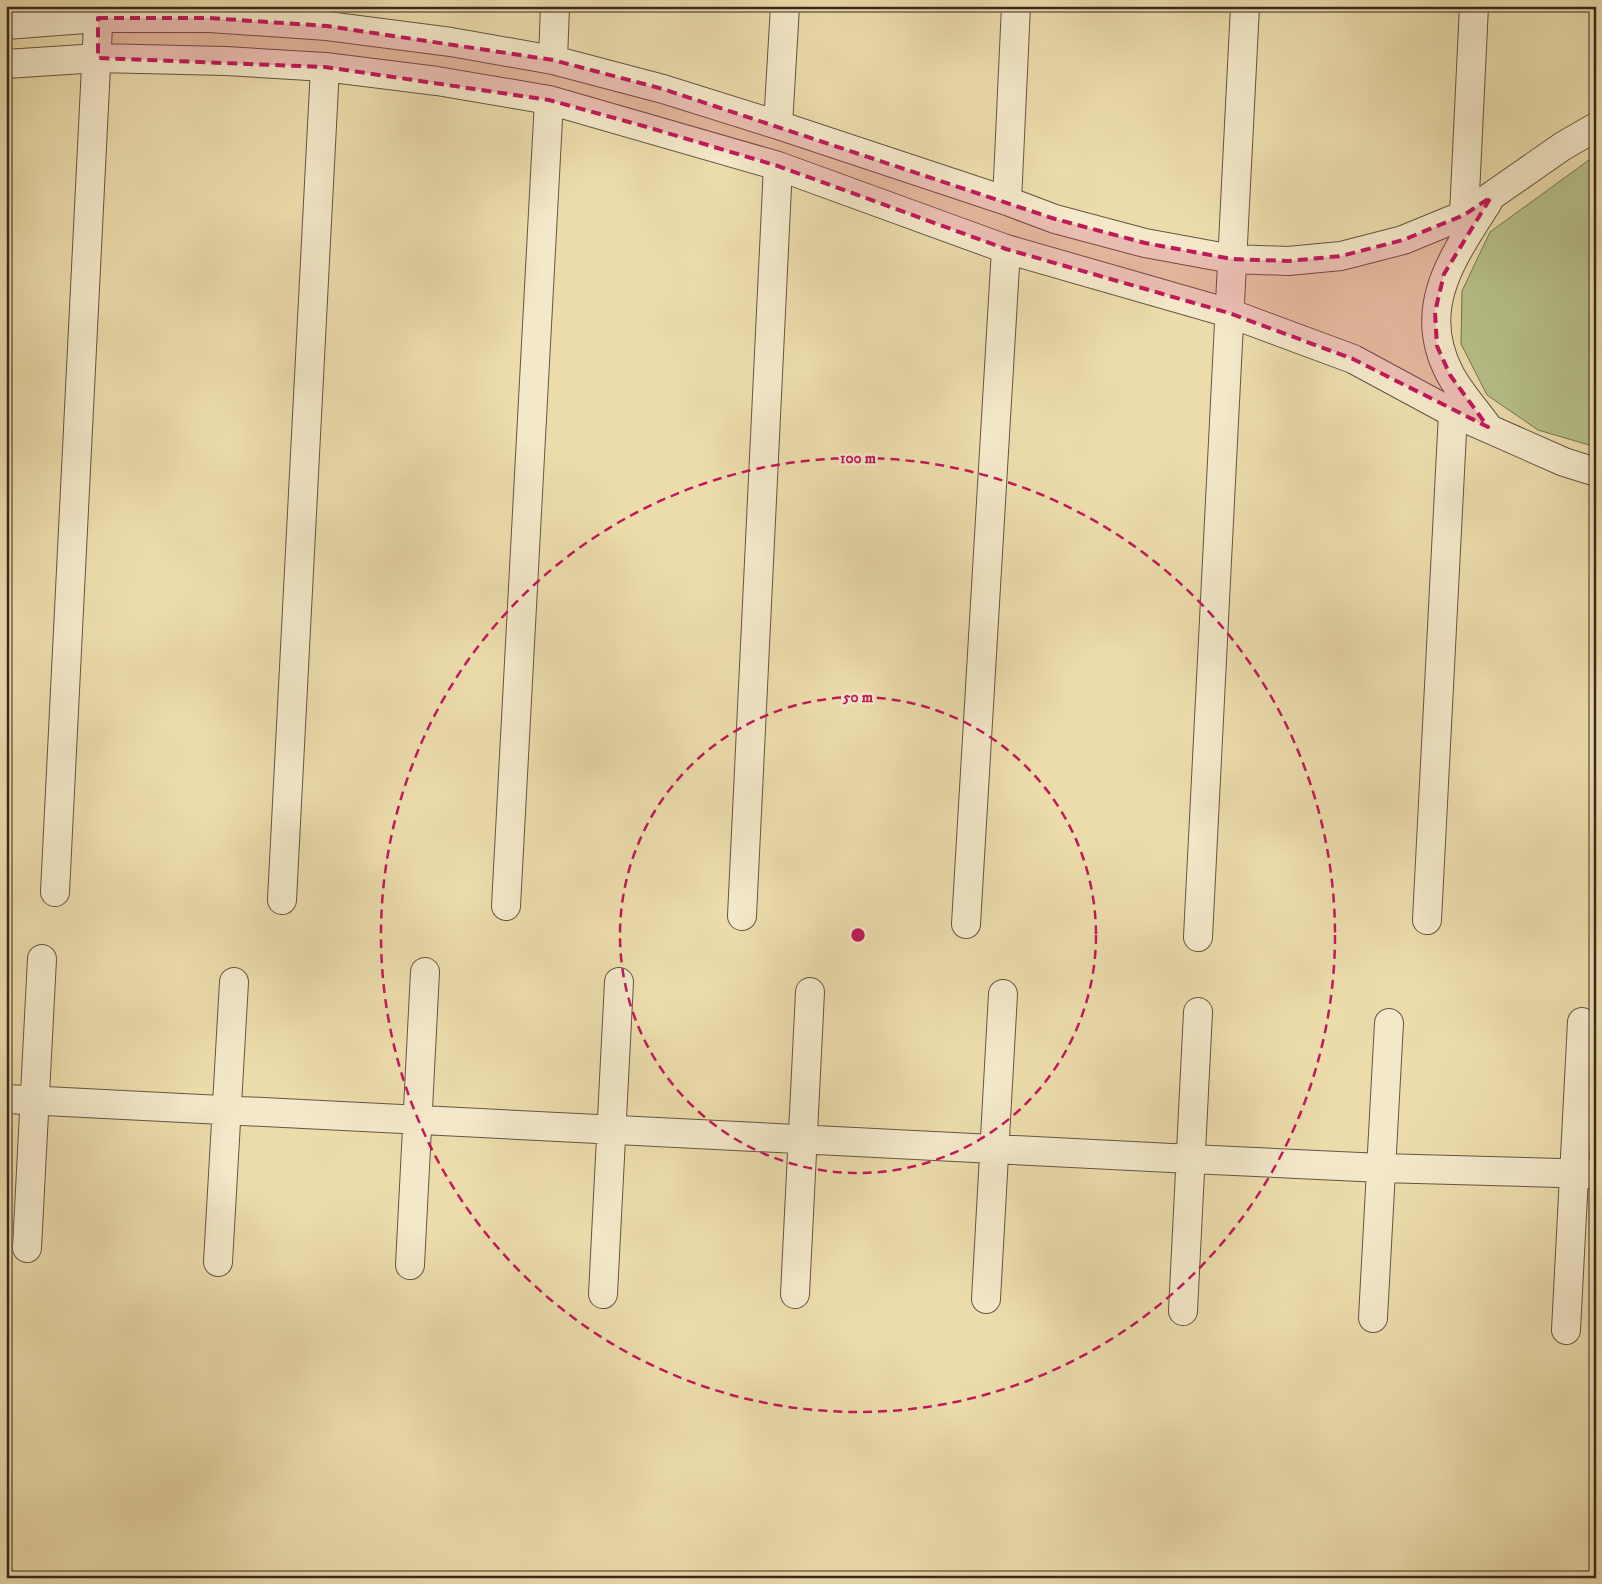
<svg xmlns="http://www.w3.org/2000/svg" width="1602" height="1584" font-family="'IM FELL DW Pica',serif">
<style>
.green{fill:#b7c08a;stroke:#787454}
.lines{fill:none;stroke-linecap:round;stroke-linejoin:round}
.minor-casing{stroke:#665542;stroke-width:30}
.minor{stroke:#f3e8c9;stroke-width:28}
.marked{fill:#c2185b;fill-opacity:0.2;stroke:#c2185b;stroke-width:4;stroke-dasharray:10 6;stroke-linejoin:round}
.ring{fill:none;stroke:#c2185b;stroke-width:2.5;stroke-dasharray:9 6}
.centre{fill:#c2185b;stroke:#f3e8c9;stroke-width:2.5}
.ring-label{font-size:15px;text-anchor:middle;font-weight:bold;fill:#c2185b;stroke:#f3e8c9;stroke-width:5;stroke-linejoin:round;paint-order:stroke}
</style>
<rect width="100%" height="100%" fill="#ecdcac"/>
<filter id="stains"><feTurbulence type="fractalNoise" baseFrequency=".004" numOctaves="4"/><feColorMatrix values="0 0 0 0 .2 0 0 0 0 .09 0 0 0 0 .02 0 0 0 .5 -.17"/></filter>
<radialGradient id="worn" r=".72"><stop offset=".6" stop-color="#630" stop-opacity="0"/><stop offset="1" stop-color="#630" stop-opacity=".3"/></radialGradient>
<path class="green" d="M1596,158V447L1538,430L1487,395L1461,344L1462,291L1490,232L1589,160Z"/>
<g class="lines">
<defs>
<path id="minor" d="M6,25L98,18H209L327,26L451,42L553,60L663,89L778,125L1007,201L1055,219L1145,243L1232,259L1288,261L1341,256L1403,240L1464,215L1563,146L1596,127
M553,60L555,6
M6,64L98,58L226,61L325,67L437,81L549,100L778,166L1006,249L1229,313L1353,359L1453,413L1564,462L1596,472
M778,125L785,6
M1007,201L1016,6
M1488,202C1453,257 1415,308 1450,374C1460,393 1476,410 1488,427
M1464,215L1474,6
M55,892L99,6
M282,900L325,67
M506,906L549,100
M742,916L778,166
M1427,920L1453,413
M966,924L1006,249
M1198,937L1245,6
M6,1099L1191,1159L1381,1168L1596,1174
M27,1248L42,959
M218,1262L234,982
M410,1265L425,972
M603,1294L619,982
M795,1294L810,992
M986,1299L1003,994
M1183,1311L1198,1012
M1373,1318L1389,1023
M1566,1330L1582,1022"/>
</defs>
<use href="#minor" class="minor-casing"/>
<use href="#minor" class="minor"/>
</g>
<path class="marked" d="M98,18H209L327,26L553,60L663,89L1055,219L1145,243L1232,259L1288,261L1341,256L1403,240L1464,215L1491,197L1444,274L1435,312L1437,346L1450,375L1488,427L1353,359L1229,313L1006,249L778,166L647,127L549,100L325,67L98,58Z"/>
<g class="ring">
<circle cx="858" cy="935" r="238"/>
<circle cx="858" cy="935" r="477"/>
</g>
<circle cx="858" cy="935" r="8" class="centre"/>
<g class="ring-label">
<text x="858" y="463">100 m</text>
<text x="858" y="702">50 m</text>
</g>
<rect width="1602" height="1584" fill="none" stroke="#ecdcac" stroke-width="25"/>
<rect x="8" y="8" width="1587" height="1569" fill="none" stroke="#39281f" stroke-width="2.5"/>
<rect x="12" y="12" width="1577" height="1559" fill="none" stroke="#39281f"/>
<rect width="100%" height="100%" filter="url(#stains)"/>
<rect width="100%" height="100%" fill="url(#worn)"/>
</svg>
